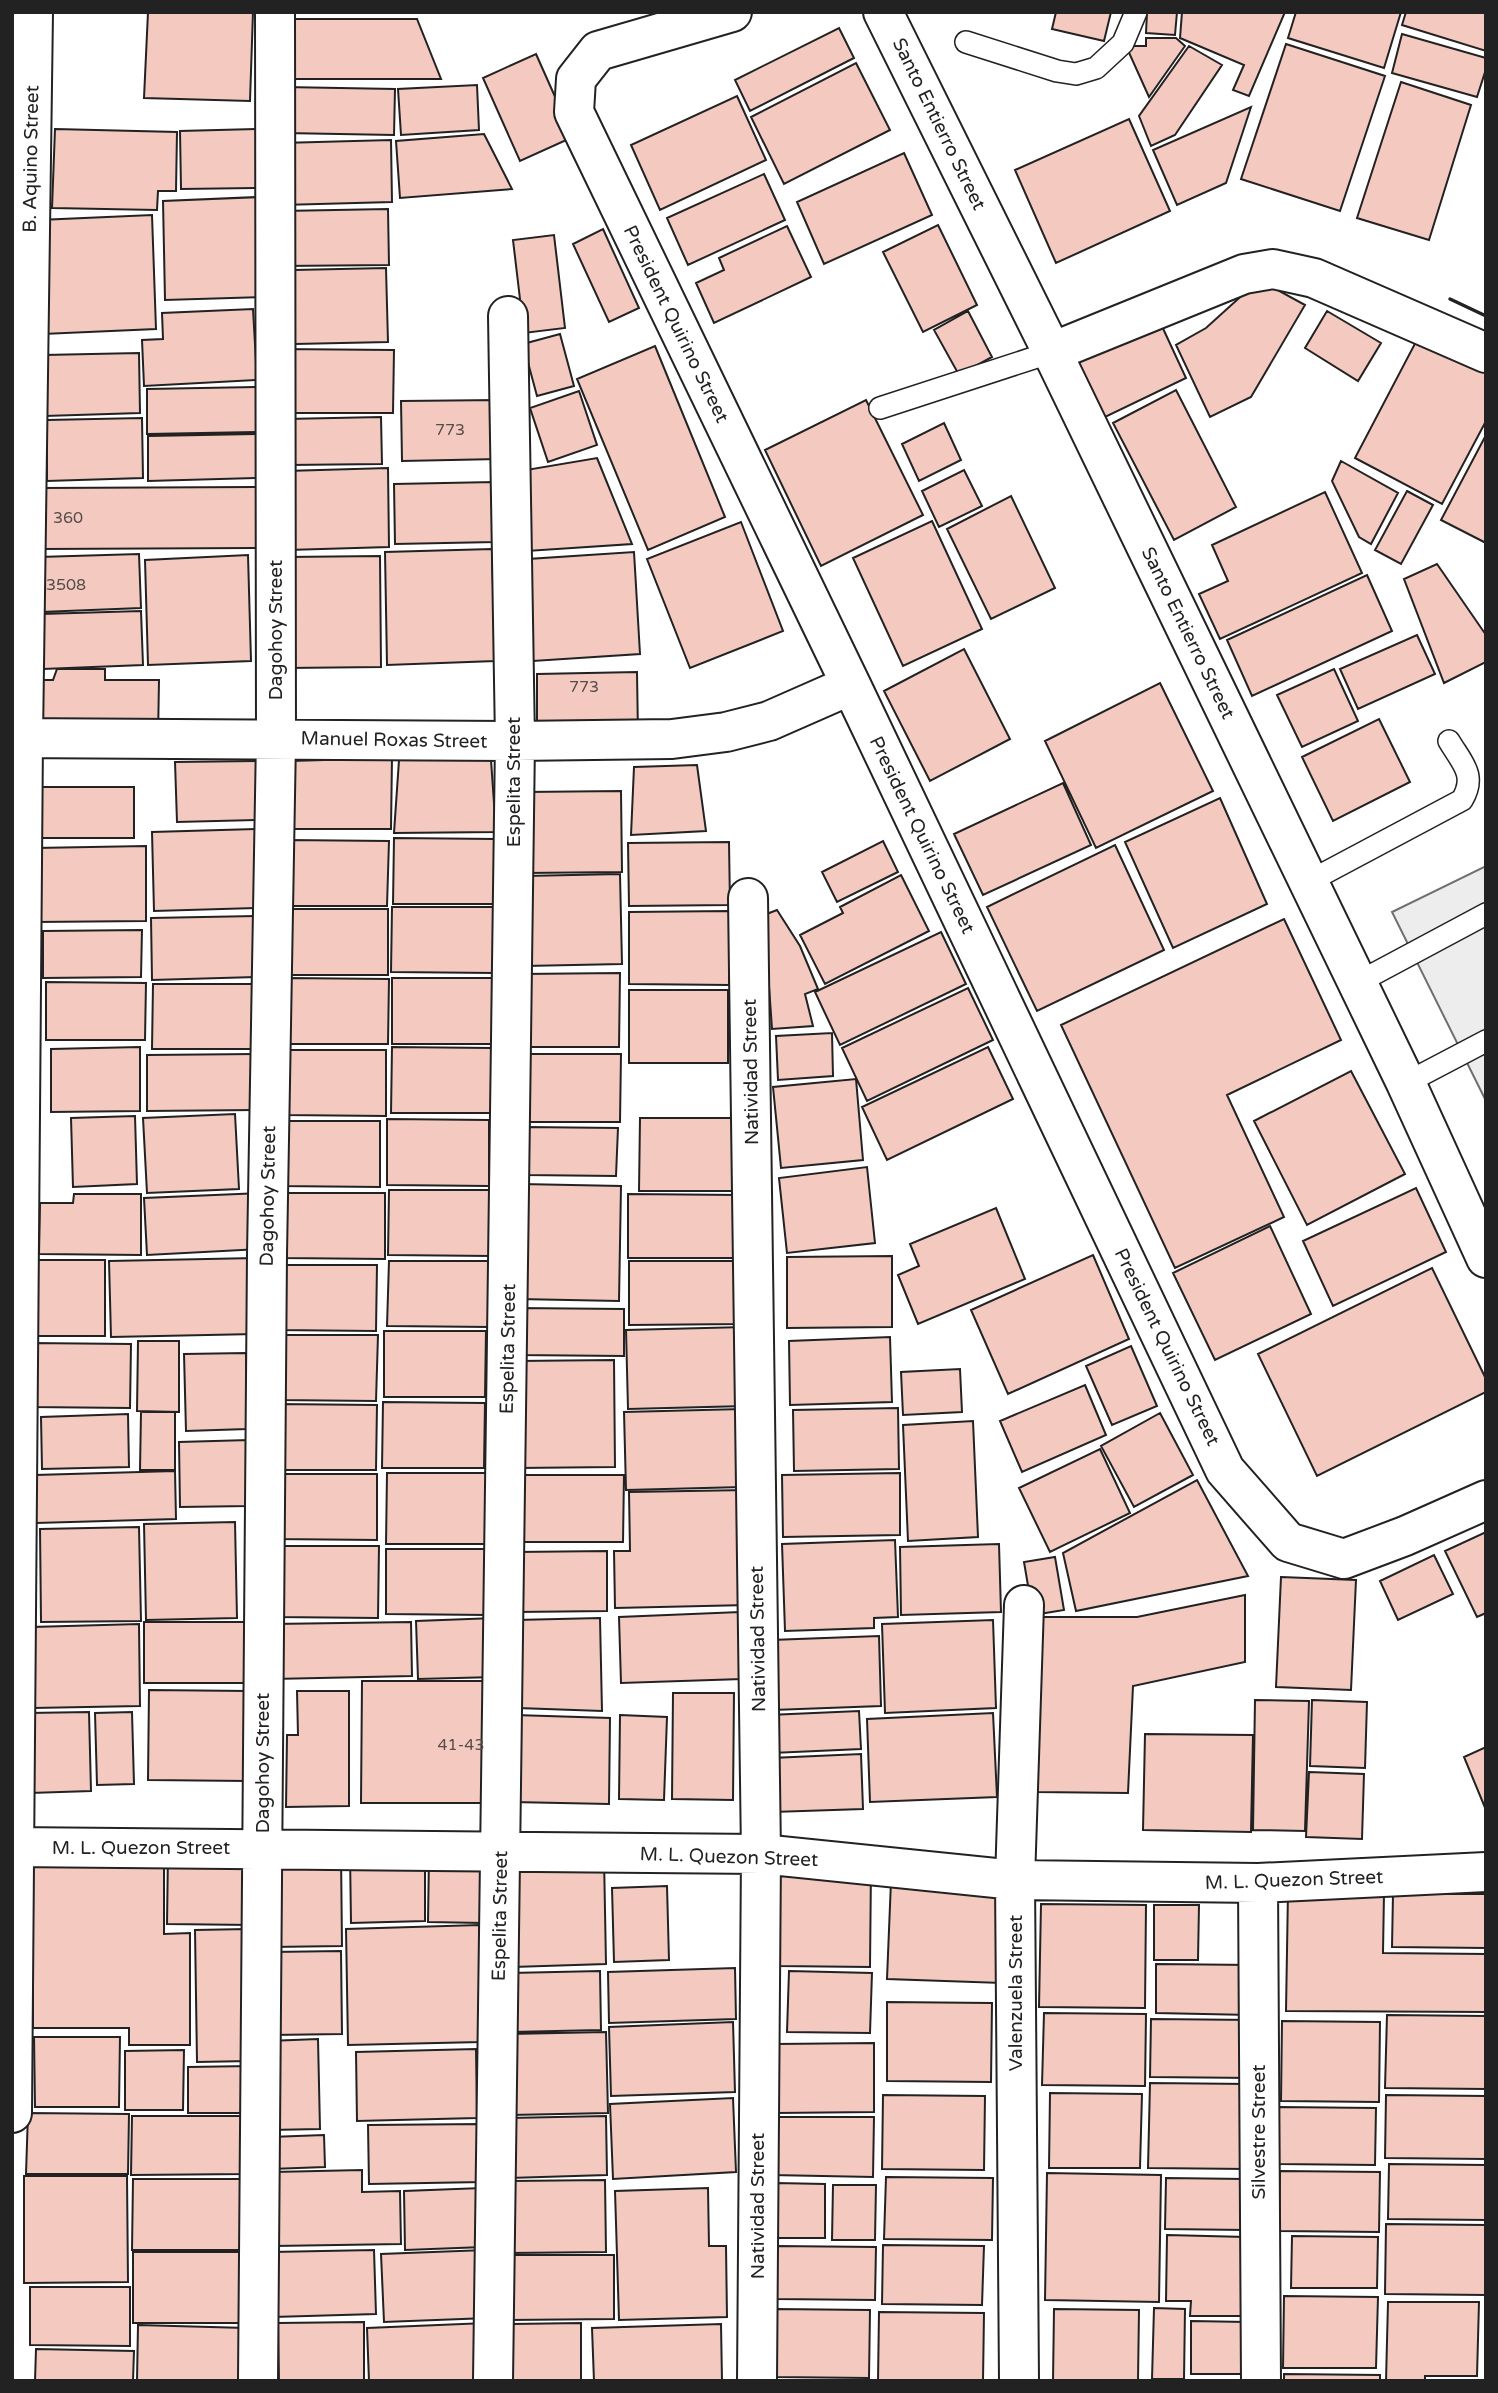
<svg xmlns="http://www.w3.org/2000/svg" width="1498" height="2393" font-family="'Varela Round',sans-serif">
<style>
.parking{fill:#ededed;stroke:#6f6f6f;stroke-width:2}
.building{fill:#f3c9c0;stroke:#222;stroke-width:2}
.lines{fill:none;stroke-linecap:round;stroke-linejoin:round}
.service-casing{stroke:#222;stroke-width:24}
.minor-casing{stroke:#222;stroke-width:42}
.secondary-casing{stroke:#222;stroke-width:42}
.service{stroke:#fff;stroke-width:21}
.minor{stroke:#fff;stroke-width:38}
.secondary{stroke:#fff;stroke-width:38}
.wall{stroke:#222;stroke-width:3.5}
.labels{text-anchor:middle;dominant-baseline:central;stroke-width:5;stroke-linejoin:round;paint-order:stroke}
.number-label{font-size:16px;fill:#564c4a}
.street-label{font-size:19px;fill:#222;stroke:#fff}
</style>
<rect width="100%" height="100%" fill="#fff"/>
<path class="parking" d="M1486,866V1101L1392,912Z"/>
<path class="building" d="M148,12H253L250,101L144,98Z
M1056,12H1111L1104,41L1052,29Z
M1147,12H1177L1175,35L1146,33Z
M1182,12H1285L1249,96L1233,90L1244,65L1180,38Z
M1296,12H1401L1384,68L1288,38Z
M1406,12H1486V51L1402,25Z
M280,19H417L441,79H279Z
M839,28L854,58L750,111L735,80Z
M1402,34L1486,58V69L1477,97L1392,73Z
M1146,38H1176L1185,46L1149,97L1126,46H1146Z
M1286,44L1385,76L1340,211L1241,179Z
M1189,46L1222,65L1175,135L1151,146L1139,116Z
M536,54L573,137L520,161L483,78Z
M856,63L890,130L784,184L751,117Z
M1401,82L1471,105L1429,240L1357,218Z
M477,85L479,130L401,135L398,89Z
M284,87L395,89L394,135L284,133Z
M737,96L766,160L660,210L631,145Z
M1251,107L1226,183L1177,205L1153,150Z
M1129,119L1170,211L1056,263L1015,170Z
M55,129L177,132L176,191H158L157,210L52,208Z
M258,129L259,188L181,189L180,131Z
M484,134L512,189L400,198L396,141Z
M391,140L392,202L282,205L281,143Z
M904,153L932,215L824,264L797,202Z
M764,174L785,220L688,265L667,218Z
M259,197L262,297L165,300L163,201Z
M388,209L389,265L282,266V211Z
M152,215L156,329L43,334L39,220Z
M938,225L977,305L923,332L883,252Z
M787,226L811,277L714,323L696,283L724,270L719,258Z
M603,229L639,308L609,322L573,244Z
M554,235L565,328L524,333L513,240Z
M386,268L388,342L295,344L294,270Z
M1259,280L1305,305L1251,397L1210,417L1176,345L1206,328Z
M253,309L257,380L144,386L142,340L163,339L162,313Z
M968,311L992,357L959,375L934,330Z
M1327,311L1381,343L1358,381L1305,348Z
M1160,322L1186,378L1103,418L1076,363Z
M560,334L574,386L537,396L523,344Z
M1420,334L1486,369V421L1442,504L1355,458Z
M655,346L725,517L648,550L577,379Z
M278,349L394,350L393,413H277Z
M139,353L140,413L45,416L44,355Z
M257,387L258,432L147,434V389Z
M1176,390L1236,507L1174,540L1113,423Z
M579,391L597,445L548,462L530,408Z
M499,400V459L402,461L401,401Z
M866,400L923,515L821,566L765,450Z
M381,417L382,464L288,465L286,419Z
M142,418L143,478L47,481V420Z
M944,423L961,460L919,481L902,444Z
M258,434V478L148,481V436Z
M1486,435V543L1441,520Z
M597,458L632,544L527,551L526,470Z
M1341,461L1398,493L1371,544L1359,537L1332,481Z
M388,468L389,547L288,550L286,471Z
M964,470L982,506L939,527L922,491Z
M494,482L495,542L395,544L394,484Z
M257,487V548L41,549L40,488Z
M1407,491L1433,505L1401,564L1375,550Z
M1325,492L1362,573L1220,639L1199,594L1228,581L1212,545Z
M1011,496L1055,588L991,619L947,529Z
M932,521L982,629L903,666L853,558Z
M741,522L783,631L690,668L647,559Z
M492,549L495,661L387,665L385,552Z
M634,552L640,654L533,661L528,559Z
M139,554L141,608L41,612L39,557Z
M248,555L251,661L148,665L145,560Z
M380,556L381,667L287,668L286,557Z
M1437,564L1486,635V662L1444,683L1404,579Z
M1367,575L1392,631L1252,696L1227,640Z
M141,611L143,665L43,669L41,614Z
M1417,635L1435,674L1358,709L1340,669Z
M964,649L1010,739L930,781L884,691Z
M57,669H105V680H159L158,738L36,737L37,680H53Z
M1334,669L1358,721L1302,747L1277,695Z
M637,672L638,735L537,736V674Z
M1160,683L1213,791L1096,848L1045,741Z
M1379,719L1410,782L1333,821L1302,757Z
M392,758L391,829H288L290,761Z
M399,760H491L496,832L394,833Z
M258,761L257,820L177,822L175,762Z
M697,765L706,831L631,835L634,767Z
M1063,783L1091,845L983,895L954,834Z
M38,787H134V838H38Z
M621,791L622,872L525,873L524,792Z
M1220,798L1267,904L1173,948L1125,842Z
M257,829L259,908L154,911L152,832Z
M394,838L496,839V904H393Z
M286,840L389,841L387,906H286Z
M883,841L898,872L837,902L822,872Z
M729,842L730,905L629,906L628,843Z
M1115,845L1164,950L1037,1011L987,907Z
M146,846V921L36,922L35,848Z
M620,874L622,964L525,966L524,876Z
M901,875L929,931L825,984L800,935L843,913L840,907Z
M392,907H494V973L391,972Z
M286,909H388V975H286Z
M777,910L800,946L818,989L805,994L813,1026L772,1029L764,915Z
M729,911V985L629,984V912Z
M258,916L259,977L152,980L151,918Z
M1284,919L1341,1040L1227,1095L1284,1217L1175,1268L1061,1025Z
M142,930L141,977L43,978V931Z
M941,932L966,984L840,1045L815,992Z
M620,973L619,1047H520L521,974Z
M287,978L389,979L388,1044H286Z
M392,978H494V1044H392Z
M46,982L146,983L145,1040H46Z
M153,984H260V1049H152Z
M968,988L993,1040L867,1101L842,1048Z
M629,990H728V1063H629Z
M832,1033L833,1076L778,1080L776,1036Z
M140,1047V1111L51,1112V1049Z
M392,1047L493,1048V1113H391Z
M988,1047L1013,1099L887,1160L862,1107Z
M285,1050H386V1116L283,1115Z
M259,1054V1110L147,1111V1055Z
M525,1054H621L620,1122H524Z
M1351,1071L1405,1174L1307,1225L1254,1121Z
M856,1079L863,1160L781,1168L773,1087Z
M235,1114L239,1189L147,1193L143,1118Z
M135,1116L137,1184L73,1187L71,1118Z
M640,1118H739V1191H639Z
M387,1119L489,1120V1186L387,1185Z
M278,1121H380V1187L278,1186Z
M526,1127L618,1128L616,1176L525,1175Z
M867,1167L875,1243L787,1253L779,1178Z
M521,1184L621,1186L619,1301L518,1299Z
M1416,1188L1446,1252L1333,1306L1303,1241Z
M389,1190H491V1256L388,1255Z
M259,1193L262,1249L147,1255L144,1198Z
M283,1193H385V1259L282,1258Z
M74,1194H141V1255L39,1254L40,1203H73Z
M628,1194L739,1195L738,1258H628Z
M996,1208L1025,1279L918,1324L898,1275L919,1266L910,1244Z
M1270,1226L1311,1314L1215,1360L1173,1273Z
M1093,1255L1129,1339L1008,1394L971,1310Z
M892,1256V1327L787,1328V1257Z
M256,1258L258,1334L111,1337L109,1261Z
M32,1260H105V1336H32Z
M389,1261H490V1327L387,1326Z
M629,1261H739L740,1324L629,1325Z
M275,1265H377L376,1331L275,1330Z
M1432,1268L1486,1379V1392L1317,1476L1258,1354Z
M516,1308L624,1309V1356L515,1355Z
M744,1327L746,1406L628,1409L626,1330Z
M384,1331H486L485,1397H384Z
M275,1335H378L376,1401L275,1400Z
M890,1337L892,1402L790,1405L789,1341Z
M138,1341H179V1412L137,1411Z
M30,1343L131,1344L130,1408L30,1407Z
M1131,1346L1157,1406L1112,1425L1086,1366Z
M246,1353L247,1429L186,1431L184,1354Z
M614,1360L615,1467L518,1468L517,1361Z
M960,1369L962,1412L903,1415L901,1372Z
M1085,1385L1106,1435L1022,1472L1000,1421Z
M383,1402L485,1403L484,1468H382Z
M275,1404L377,1405L376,1470H274Z
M898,1408L899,1469L794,1471L793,1410Z
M742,1409L743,1487L626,1490L624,1412Z
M141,1412H175V1470H140Z
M1160,1413L1193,1475L1134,1507L1101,1446Z
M128,1414L129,1467L42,1469L41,1417Z
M973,1421L978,1537L908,1541L903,1425Z
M249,1440V1506L180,1507L179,1442Z
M1100,1449L1130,1513L1050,1552L1019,1488Z
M175,1471L176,1519L36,1523L35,1475Z
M387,1473H489L488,1544H386Z
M900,1473V1535L783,1537L782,1475Z
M275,1474H377V1540L274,1539Z
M517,1475H624L623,1542H516Z
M1197,1480L1248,1576L1076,1611L1063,1553Z
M747,1490L748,1605L615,1608L614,1551H630L629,1492Z
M235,1522L237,1618L146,1620L144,1524Z
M139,1527L141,1621L41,1622L40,1529Z
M1486,1532V1613L1477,1617L1445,1551Z
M895,1540L898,1617L874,1618V1628L785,1631L782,1544Z
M999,1544L1001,1612L901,1615L900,1547Z
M277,1546H379L378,1618L276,1617Z
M386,1549H489L488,1615L386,1614Z
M607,1551V1611L517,1612L516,1552Z
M1434,1555L1453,1594L1398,1620L1380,1581Z
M1055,1557L1064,1610L1033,1615L1024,1562Z
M1281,1577L1356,1580L1351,1690L1276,1687Z
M1245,1595V1662L1133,1686L1128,1793L1035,1792L1037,1617H1137Z
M740,1612L742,1679L621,1683L619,1617Z
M495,1618L496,1677L418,1679L416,1621Z
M600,1618L602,1711L518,1708L516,1620Z
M993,1620L996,1708L885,1713L882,1624Z
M144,1622H252V1683H144Z
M411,1622L412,1676L273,1679L272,1624Z
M139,1624L140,1706L33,1708L32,1627Z
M879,1636L881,1706L773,1710L771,1640Z
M362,1681H490L489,1803H361Z
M149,1690L248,1691L247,1781L148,1780Z
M297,1691H349V1806L286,1807L287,1735H298Z
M673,1693H734L733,1800L672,1799Z
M1255,1700L1309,1701L1305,1831L1253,1830Z
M1312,1700L1367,1702L1365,1768L1310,1766Z
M859,1711L861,1749L772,1753L769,1715Z
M89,1712L91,1791L30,1793L28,1713Z
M132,1712L134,1784L97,1785L95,1713Z
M993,1713L997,1797L870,1802L867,1719Z
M515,1715L610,1718L609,1804L512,1802Z
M620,1715L667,1717L664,1800L619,1799Z
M1145,1734L1253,1735L1251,1832L1143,1830Z
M1486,1747V1810L1464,1757Z
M861,1754L863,1809L773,1812L771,1758Z
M1309,1772L1364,1774L1362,1839L1306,1837Z
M164,1852V1934L190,1933V2045H129V2028H33V1853Z
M168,1852L252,1853L251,1925L167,1924Z
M341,1853L342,1946L271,1947L270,1854Z
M425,1853V1921L351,1923L350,1854Z
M429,1855L484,1856L483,1923L428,1922Z
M604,1857L606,1964L513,1967L511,1859Z
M780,1866L871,1867L870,1967L778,1966Z
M891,1881L1005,1885L1002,1983L887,1979Z
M667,1886L669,1960L614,1962L612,1888Z
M1288,1891L1384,1893L1383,1953L1486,1954V2012L1286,2011Z
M1393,1894H1486V1948L1392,1947Z
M1041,1904L1146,1905L1145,2008L1039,2007Z
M1154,1905H1199L1198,1960H1154Z
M479,1925L481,2042L348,2045L346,1929Z
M248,1929L250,2061L197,2062L195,1930Z
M341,1951L342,2034L272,2035L271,1952Z
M1156,1964L1252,1965L1251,2015L1156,2013Z
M735,1968L736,2019L609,2023L608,1972Z
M600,1971L601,2030L511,2032L510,1973Z
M789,1971L872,1973L870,2033L787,2032Z
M887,2002L992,2003L991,2082L887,2081Z
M1044,2013L1146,2014L1145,2086L1042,2085Z
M1387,2015L1486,2016V2089L1385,2088Z
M1151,2019L1254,2020L1253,2078L1150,2077Z
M1282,2021L1380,2022L1379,2102L1281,2101Z
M733,2022L735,2092L611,2096L609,2027Z
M606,2032L608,2113L511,2115L509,2034Z
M34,2037H120L119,2107H35Z
M318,2039L320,2129L270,2130L268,2041Z
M874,2043V2112L776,2113V2044Z
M476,2049L477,2118L357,2121L356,2052Z
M184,2050L183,2110H125V2051Z
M251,2066V2113H188V2067Z
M1150,2083L1249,2084L1247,2169L1148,2168Z
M1050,2093L1142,2094L1140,2168H1049Z
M883,2095L985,2096L984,2170L882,2169Z
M1386,2095L1486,2096V2159L1385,2158Z
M733,2098L736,2172L613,2179L610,2104Z
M1279,2107L1376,2108L1375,2165L1278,2164Z
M28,2113L129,2114L128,2174H26Z
M132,2116H246V2174L131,2175Z
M606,2116L607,2175L509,2178L508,2118Z
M772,2117H874L873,2177L771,2175Z
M482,2124L483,2182L369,2184L368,2125Z
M324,2135L325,2167L271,2169L270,2137Z
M1389,2164L1486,2165V2220L1388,2219Z
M362,2170V2192L400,2191L401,2244L274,2246L273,2172Z
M1280,2171L1380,2172L1379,2232L1279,2231Z
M1047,2173L1161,2175L1159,2302L1045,2300Z
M24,2176H127L128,2282L24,2283Z
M886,2177L993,2178L992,2240L884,2239Z
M1166,2178L1245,2179V2230L1165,2229Z
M133,2179H249L248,2250H132Z
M605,2180L606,2252L510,2253V2181Z
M776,2183L825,2184V2238H775Z
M833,2185H876L875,2240H832Z
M482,2188L484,2247L405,2250L404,2191Z
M708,2188L709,2246H726L727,2317L619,2320L615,2191Z
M1386,2224L1486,2225V2295L1385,2294Z
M1167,2235L1246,2237L1244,2316H1190L1191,2301H1166Z
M1292,2236L1378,2237L1377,2288H1291Z
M883,2245L984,2246L982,2305L882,2304Z
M775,2246L876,2247L875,2300L775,2299Z
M374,2250L376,2314L273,2317L271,2252Z
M485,2250L488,2318L384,2322L381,2254Z
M133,2252H249V2323H133Z
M509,2255H614V2319L509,2320Z
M30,2287H130V2346L30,2345Z
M1284,2296L1378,2297L1376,2368H1283Z
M1388,2302H1479L1477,2376H1425V2381H1386Z
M1154,2308L1185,2309L1184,2379H1152Z
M775,2309L870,2310L869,2378L774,2377Z
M1054,2309L1139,2310L1138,2381H1053Z
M879,2312L984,2313L983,2381H878Z
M1191,2321L1247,2322L1246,2374H1191Z
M364,2322V2381H279L278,2323Z
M486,2323L488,2381H369L367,2328Z
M581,2323V2381H513L512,2324Z
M721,2324L722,2381H594L592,2328Z
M138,2325L246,2328L244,2381H137Z
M36,2349L134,2351L133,2381H35Z
M1284,2374L1380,2375V2381H1284Z"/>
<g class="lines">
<defs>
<path id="service" d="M966,42L1057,71L1076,74L1096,68L1123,43L1136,12
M880,408L1052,352
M1308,882L1462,800C1477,775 1462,763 1449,741
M1357,983L1486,914
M1406,1083L1486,1041"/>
<path id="minor" d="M732,12L598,51L576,79L574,112L851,685L1225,1470L1288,1542L1344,1559L1405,1536L1486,1500
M1052,352L1244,274L1273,269L1314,278L1486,353
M12,738L515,741L672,739L726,732L769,721L851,685
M748,898L761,1854L757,2381
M12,1847L761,1854L1015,1880L1258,1883L1486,1872
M1258,1883L1261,2381
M12,2113L23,738L33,12
M258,2381L267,1254L276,739L275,12
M493,2381L515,741L508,316
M1019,2381L1015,1880L1024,1605"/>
<path id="secondary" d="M883,12L1052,352L1406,1083L1486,1258"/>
</defs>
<use href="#service" class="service-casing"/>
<use href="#minor" class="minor-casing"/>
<use href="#secondary" class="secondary-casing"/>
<use href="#service" class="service"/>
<use href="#minor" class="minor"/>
<use href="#secondary" class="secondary"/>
<path class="wall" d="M1450,299L1486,316"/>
</g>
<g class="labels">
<g class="number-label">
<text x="450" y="430">773</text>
<text x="68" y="518">360</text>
<text x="66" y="585">3508</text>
<text x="584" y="687">773</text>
<text x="461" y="1745">41-43</text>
</g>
<g class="street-label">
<text transform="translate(939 124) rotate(64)">Santo Entierro Street</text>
<text transform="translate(31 159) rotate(-89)">B. Aquino Street</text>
<text transform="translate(676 324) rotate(64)">President Quirino Street</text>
<text transform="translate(276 630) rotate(-90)">Dagohoy Street</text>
<text transform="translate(1188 633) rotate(64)">Santo Entierro Street</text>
<text transform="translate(394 740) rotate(1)">Manuel Roxas Street</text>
<text transform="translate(514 782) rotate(-90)">Espelita Street</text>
<text transform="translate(922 835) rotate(64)">President Quirino Street</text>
<text transform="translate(751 1072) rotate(-91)">Natividad Street</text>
<text transform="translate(268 1196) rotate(-89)">Dagohoy Street</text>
<text transform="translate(1167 1347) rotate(64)">President Quirino Street</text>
<text transform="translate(508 1349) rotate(-89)">Espelita Street</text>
<text transform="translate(758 1639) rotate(-91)">Natividad Street</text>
<text transform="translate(263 1763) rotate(-90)">Dagohoy Street</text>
<text x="141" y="1848">M. L. Quezon Street</text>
<text transform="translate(729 1857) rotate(2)">M. L. Quezon Street</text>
<text transform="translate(1294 1880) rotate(-2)">M. L. Quezon Street</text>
<text transform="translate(500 1916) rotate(-89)">Espelita Street</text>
<text transform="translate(1016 1993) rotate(-90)">Valenzuela Street</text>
<text transform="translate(1259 2132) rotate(-90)">Silvestre Street</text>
<text transform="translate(758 2206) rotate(-90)">Natividad Street</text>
</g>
</g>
<rect width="1498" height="2393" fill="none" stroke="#222222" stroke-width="28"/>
</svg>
